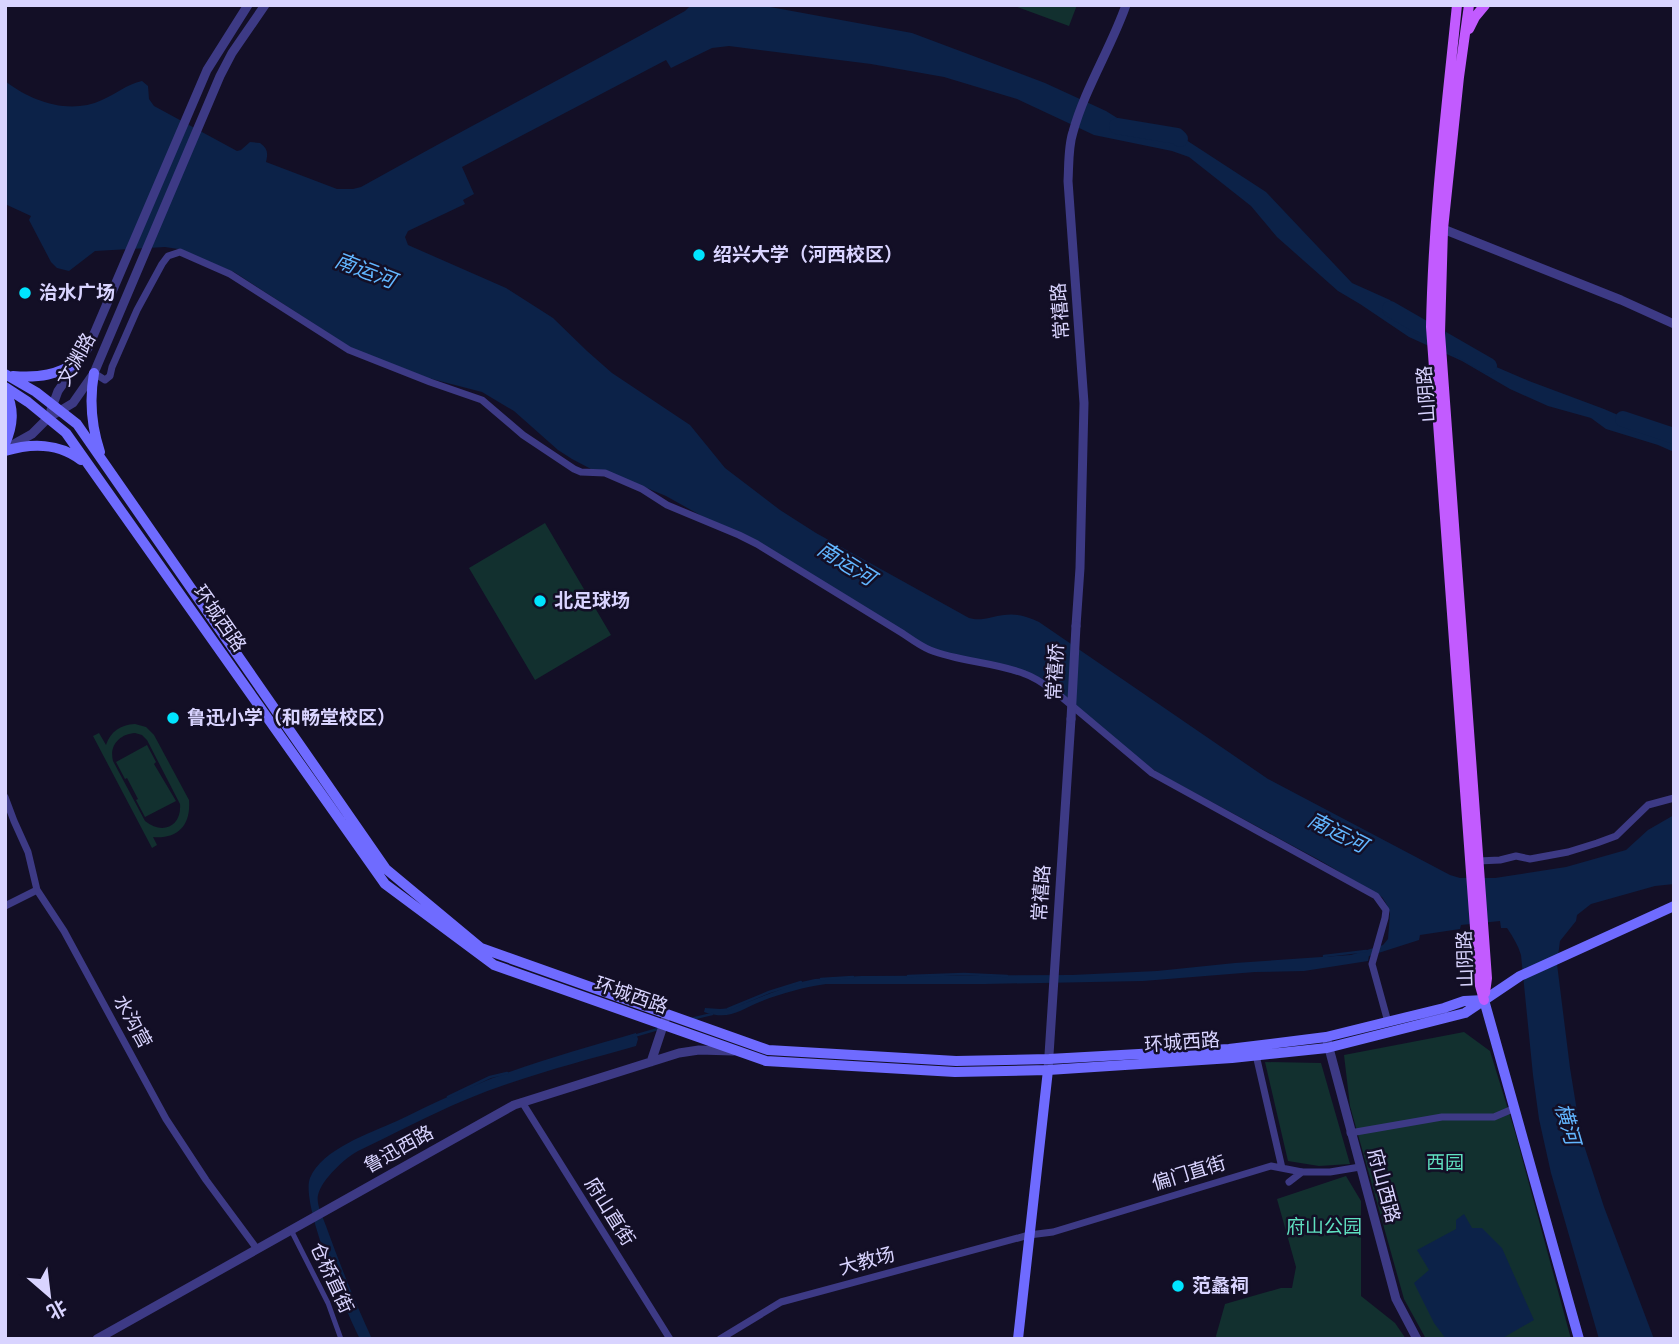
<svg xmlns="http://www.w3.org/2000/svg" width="1679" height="1344" font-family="'Sofia Sans Condensed','Noto Sans SC',sans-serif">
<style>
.green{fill:#12302f;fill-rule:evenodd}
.water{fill:#0c2248}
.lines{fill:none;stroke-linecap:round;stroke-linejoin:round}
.stream{stroke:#0c2248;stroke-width:2.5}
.river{stroke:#0c2248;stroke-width:16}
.pedestrian{stroke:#3d3a85;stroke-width:5}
.minor{stroke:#3d3a85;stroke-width:7}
.tertiary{stroke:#3d3a85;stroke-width:9}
.secondary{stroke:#6f6bff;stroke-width:10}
.primary{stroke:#c25bff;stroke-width:10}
.tertiary-bridge{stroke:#3d3a85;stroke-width:9}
.poi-dot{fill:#00e5ff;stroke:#130f26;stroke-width:2.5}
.labels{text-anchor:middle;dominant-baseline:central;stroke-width:5;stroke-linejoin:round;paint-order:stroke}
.poi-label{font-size:19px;font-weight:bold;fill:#d9d4ff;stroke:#130f26;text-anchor:start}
.street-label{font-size:19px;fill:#d9d4ff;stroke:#130f26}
.park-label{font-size:19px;fill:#5fe0c0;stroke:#130f26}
.water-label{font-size:21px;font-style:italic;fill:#62b6ff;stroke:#130f26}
</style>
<rect width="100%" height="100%" fill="#130f26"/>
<path class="green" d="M1012,5H1077L1069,26Z
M545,523L611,635L535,680L469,568Z
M135,724L146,727L154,735L189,800C191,825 178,839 153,837L157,845L152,848L93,736L99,733L106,745C111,731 120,725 135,724ZM135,733L142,735L147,740L180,804C182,827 162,835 145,821L113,761C109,745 120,734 135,733Z
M147,745L156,762L154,764L176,801L145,817L136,800L138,799L127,778L125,779L116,762Z
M1464,1032L1490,1051L1515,1132L1571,1339H1426L1404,1299L1350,1106L1344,1055Z
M1265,1062L1321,1063L1350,1164L1319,1166L1288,1161Z
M1346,1176L1361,1201V1296L1395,1323L1406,1339H1217L1216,1336L1225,1304L1281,1288H1292L1296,1267L1277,1199Z"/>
<path class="water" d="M691,5H759L912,33L1045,83L1106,111L1138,131L1180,136L1266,192L1352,283L1390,300L1410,323L1462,352L1487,363L1529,381L1604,409L1674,439V452L1658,445L1606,429L1591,418L1548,406L1510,389L1462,361L1409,337L1360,304L1338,291L1277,237L1251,206L1189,157L1172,151L1094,135L1017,99L944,77L871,64L729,46L712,48L671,68L666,60L462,167L474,194L463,200L465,204L408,231L405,237L408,245L506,288L553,318L587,351L612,373L690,425L725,468L780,510L816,533L969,618C982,622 992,616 1004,615C1017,613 1028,617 1039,622L1268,779L1450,875L1460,878H1495L1566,867L1626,850L1648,830L1674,815V884L1655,886L1591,904L1577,915L1576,921L1560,941L1557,964L1570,1068L1581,1136L1604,1207L1654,1339H1599L1551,1173L1539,1119L1533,1075L1521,955C1518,945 1513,937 1507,928H1501L1500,921L1461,925L1460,929L1420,935L1419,940L1369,956L1368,961L1304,971L1255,972L1143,981L984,984H826C805,987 782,993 762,1001C739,1010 730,1021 704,1012L705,1008L720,1009L732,1008L797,983L815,979L861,976L1072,975L1157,971L1235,963L1351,955L1383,945L1388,939L1390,913L1387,905L1382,897L1321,861L1158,773L1037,680L937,652L809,576L666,496L630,481L591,469L572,459L558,450L514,411L482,392L428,378L353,349L234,272L178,249L165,247L95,251L69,271L57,268L51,262L29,220L31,216L5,204V81C32,102 70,115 102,100C116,94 127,84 142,81L148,86L149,99L154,106L237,151L241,150L250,142L260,143C268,149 268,153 266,162L337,189H353L361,187C468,127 577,71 685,11Z
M636,1033L638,1039L636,1046C579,1062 520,1077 465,1100C429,1115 394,1134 358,1151C345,1158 322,1179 318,1195C316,1205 323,1217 326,1226C340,1265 355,1302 372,1339H360C346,1312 300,1203 310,1178C322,1149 370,1133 397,1121C432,1104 467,1087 504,1074C547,1058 592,1046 636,1033Z
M1464,1214L1472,1228H1482L1502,1248L1534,1320L1501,1339H1446L1434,1323L1414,1283L1429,1270L1417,1250L1456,1229V1220Z"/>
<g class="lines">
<path class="stream" d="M1324,956L1366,951
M908,976L964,974L1007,976
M821,979L853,977
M728,1009L769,992L801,982
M691,1019L712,1014
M634,1036L658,1029
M448,1097L490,1077L507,1073"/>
<path class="river" d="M1117,126L1177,136L1180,139
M1390,309L1489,366
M1623,419L1674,436"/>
<path class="pedestrian" d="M291,1230L328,1303L341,1339"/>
<path class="minor" d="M94,373L105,380L110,376L112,367L137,310L162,264L168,256L180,252L230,274L349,350L430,382L482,400L523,435L574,469L581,472L605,473L642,489L667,505L739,535L757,544L902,633C911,639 920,646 930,650C960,662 995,662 1025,674C1037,678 1048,687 1058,694L1152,773L1376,896L1386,910L1385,918L1372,964L1388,1022
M5,797L14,821L28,852L37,890L64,931L166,1119L206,1180L257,1249
M1478,861L1500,860L1516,856L1530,859L1568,852L1597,843L1616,836L1648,805L1674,798
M5,906L37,890
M1256,1055L1282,1168
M522,1102L670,1339
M1350,1133L1442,1117H1494L1515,1108
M1289,1182L1302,1172
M720,1339L781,1302L1029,1235L1053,1232L1271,1166L1302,1172H1330L1360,1167"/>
<path class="tertiary" d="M1443,229L1621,300L1674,324
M51,410L58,391L88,348L207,70L248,5
M7,448L32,434L48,418L73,403L94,373L220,76L232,53L265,5
M1076,626L1080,568L1084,403L1068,181C1069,165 1068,147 1073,132C1085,88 1111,48 1126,5
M1326,1037L1396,1299L1417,1339
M651,1062L665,1020
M1048,1070L1071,719
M97,1339L514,1105L679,1053L699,1050L733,1051"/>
<path class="secondary" d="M94,373C89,401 91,425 100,452
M5,374L36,392L77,424L386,869L481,948L768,1050L956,1061L1049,1059L1229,1049L1326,1037L1444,1008L1464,1001L1484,1000
M13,376C40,378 57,375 79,361
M5,387L28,402L66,433L385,884L494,965L766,1061L955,1072L1048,1070L1232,1058L1327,1048L1465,1013L1520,976L1674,906
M5,390C15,409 13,425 5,444
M5,451C31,443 59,443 81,460
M1484,1000L1579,1339
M1018,1339L1048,1070"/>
<path class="primary" d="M1457,5C1446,112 1433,219 1431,327L1479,982L1484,1000
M1469,5L1459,77L1443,229L1440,333L1487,978L1485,993
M1469,29L1475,17L1485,5"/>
<path class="tertiary-bridge" d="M1071,719L1076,626"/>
</g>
<g class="poi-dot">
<circle cx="699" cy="255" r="7"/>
<circle cx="25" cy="293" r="7"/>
<circle cx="540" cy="601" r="7"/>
<circle cx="173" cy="718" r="7"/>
<circle cx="1178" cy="1286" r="7"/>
</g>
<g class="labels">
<g class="poi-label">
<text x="713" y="255">绍兴大学（河西校区）</text>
<text x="39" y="293">治水广场</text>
<text x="554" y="601">北足球场</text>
<text x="187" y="718">鲁迅小学（和畅堂校区）</text>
<text x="1192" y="1286">范蠡祠</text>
</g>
<g class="street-label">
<text transform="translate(1061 311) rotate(-94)">常禧路</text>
<text transform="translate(77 360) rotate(-61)">文渊路</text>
<text transform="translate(1427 394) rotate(-94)">山阴路</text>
<text transform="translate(219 619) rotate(55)">环城西路</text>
<text transform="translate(1056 672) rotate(-87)">常禧桥</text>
<text transform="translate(1042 893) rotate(-86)">常禧路</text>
<text transform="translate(1466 959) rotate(-92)">山阴路</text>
<text transform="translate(631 996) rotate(19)">环城西路</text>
<text transform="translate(132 1022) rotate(61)">水沟营</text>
<text transform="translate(1182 1043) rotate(-4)">环城西路</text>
<text transform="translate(399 1150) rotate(-29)">鲁迅西路</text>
<text transform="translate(1189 1174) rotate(-17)">偏门直街</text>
<text transform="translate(1383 1186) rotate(75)">府山西路</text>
<text transform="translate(609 1212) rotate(58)">府山直街</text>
<text transform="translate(867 1262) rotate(-15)">大教场</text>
<text transform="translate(331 1278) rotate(65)">仓桥直街</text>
</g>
<g class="park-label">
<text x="1445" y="1163">西园</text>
<text x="1324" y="1227">府山公园</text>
</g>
<g class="water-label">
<text transform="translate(365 271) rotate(21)">南运河</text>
<text transform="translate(846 564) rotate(32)">南运河</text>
<text transform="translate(1337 833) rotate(27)">南运河</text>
<text transform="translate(1567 1124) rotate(74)">横河</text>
</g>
</g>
<rect width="1679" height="1344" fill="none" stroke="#d9d4ff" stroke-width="14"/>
<g transform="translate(49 1295) rotate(152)" stroke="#130f26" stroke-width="5" paint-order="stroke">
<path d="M0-5L12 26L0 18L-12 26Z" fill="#d9d4ff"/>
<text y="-10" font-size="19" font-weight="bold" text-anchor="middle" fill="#d9d4ff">北</text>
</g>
</svg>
